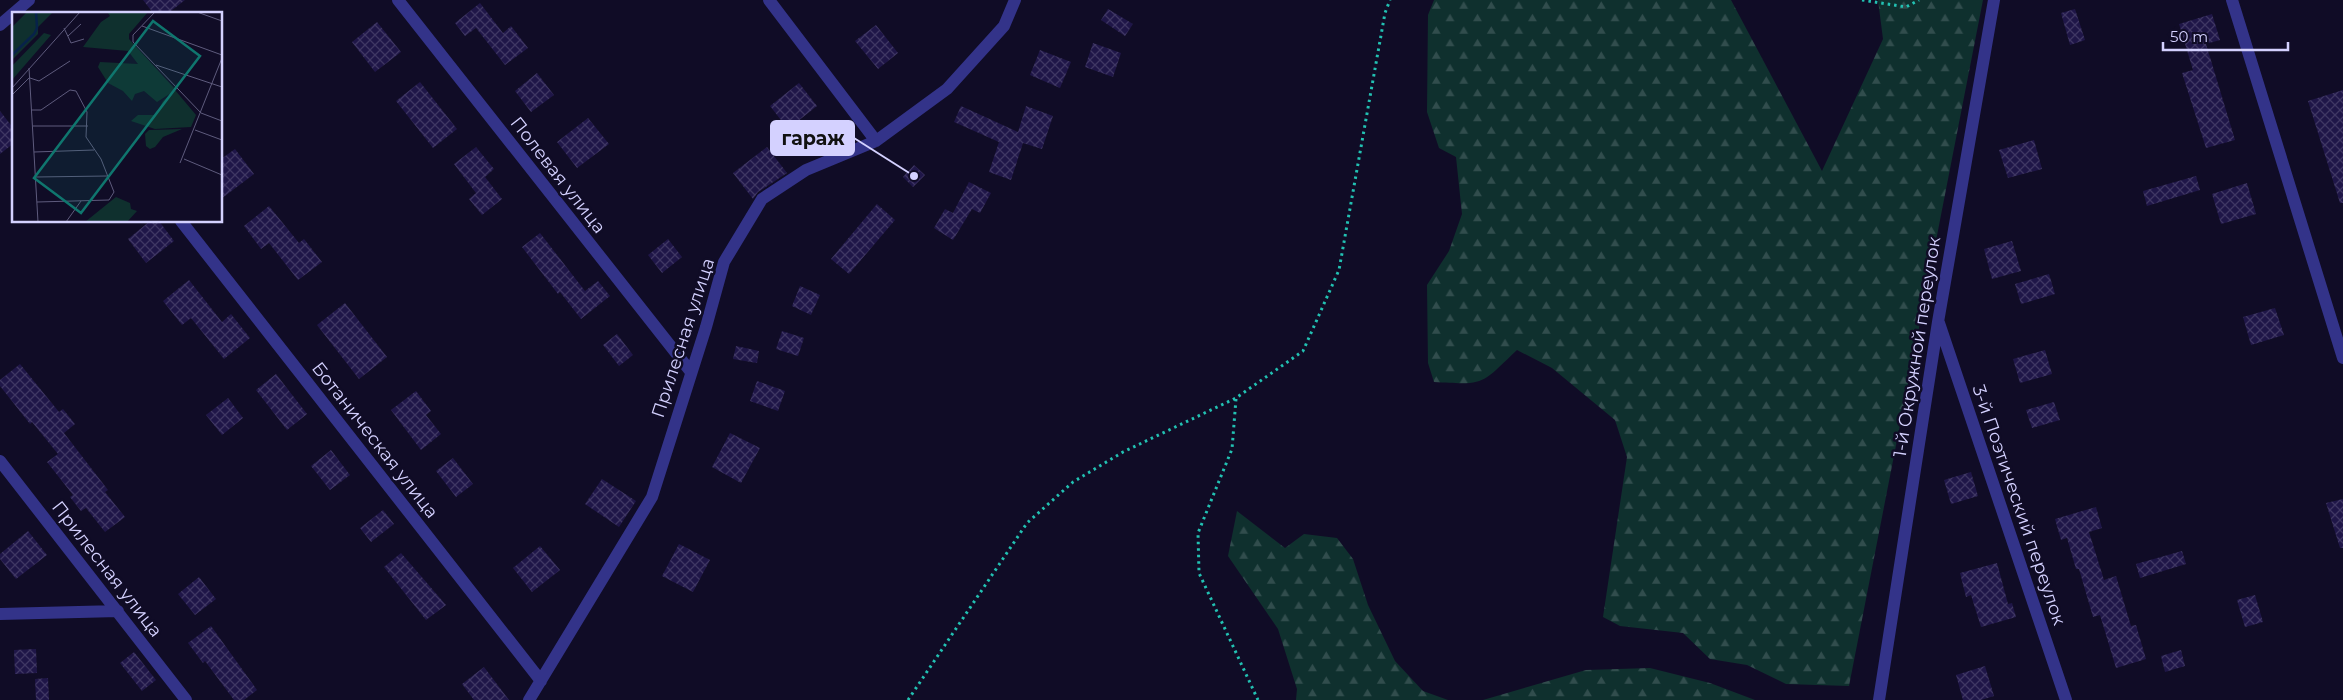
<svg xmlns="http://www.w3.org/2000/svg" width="2343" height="700" font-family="Montserrat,sans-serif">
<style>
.forest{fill:url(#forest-firs)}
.building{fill:url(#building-cross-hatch)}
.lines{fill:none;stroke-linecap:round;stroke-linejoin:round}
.path{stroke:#22c1b2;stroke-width:3;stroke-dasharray:2.5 4;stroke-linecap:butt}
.minor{stroke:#333389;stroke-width:12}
.labels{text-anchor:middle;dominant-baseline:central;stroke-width:5;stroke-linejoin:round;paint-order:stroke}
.street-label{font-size:18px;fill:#d4d1ff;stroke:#100c26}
.inset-river{fill:none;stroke:#07224a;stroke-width:2.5}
.inset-road{fill:none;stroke:#5e5b7d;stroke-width:1}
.view{fill:#0f766e;fill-opacity:0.15;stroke:#0f766e;stroke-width:2.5}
.inset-edge{fill:none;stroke:#d4d1ff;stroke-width:2.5}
.leader{fill:none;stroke:#d4d1ff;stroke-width:2}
.callout-dot{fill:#d4d1ff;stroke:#100c26;stroke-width:2}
.callout{fill:#d4d1ff;stroke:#d4d1ff;stroke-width:2}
.callout-label{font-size:19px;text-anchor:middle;font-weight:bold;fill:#111}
</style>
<defs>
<pattern id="forest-firs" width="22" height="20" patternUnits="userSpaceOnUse" patternTransform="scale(1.25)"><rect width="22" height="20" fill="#0f302e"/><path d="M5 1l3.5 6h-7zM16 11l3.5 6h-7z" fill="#314d4d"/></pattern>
<pattern id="building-cross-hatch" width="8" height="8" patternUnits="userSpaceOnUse" patternTransform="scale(1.25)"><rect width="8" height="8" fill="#1f1648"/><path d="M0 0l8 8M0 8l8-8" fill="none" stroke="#3f3763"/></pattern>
</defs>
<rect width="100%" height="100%" fill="#100c26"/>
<path class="forest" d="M1434,0H1731L1822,171L1883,39L1878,0H1983L1849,686L1786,684L1747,665L1710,659L1683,633L1620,626L1603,617L1627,457L1615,420L1552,368L1517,350C1480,385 1486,385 1434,382L1428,363L1427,285L1449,251L1462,214L1456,157L1439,148L1427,112L1428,15Z
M1237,511L1285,548L1304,534L1337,538L1353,559L1368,605L1395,661L1423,691L1448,700H1296L1297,689L1278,629L1228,556Z
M1650,668L1710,683L1755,700H1483L1586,670Z"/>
<path class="building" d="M143,0H185L167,14H154Z
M480,3L503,33L511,26L528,48L505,65L476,28L465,36L455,23Z
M1108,9L1133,24L1125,36L1101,20Z
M2075,9L2085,40L2070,45L2061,13Z
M2212,14L2220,40L2206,44L2235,140L2206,148L2182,73L2193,70L2179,24Z
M377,22L401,52L375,72L352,42Z
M876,25L898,53L878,69L855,41Z
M1093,43L1121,53L1113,77L1085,67Z
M1040,50L1071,62L1060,88L1030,75Z
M537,73L554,95L531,112L515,91Z
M420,82L457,129L433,148L396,101Z
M799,83L817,106L788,129L770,106Z
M2343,90V203H2340L2308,101Z
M961,106L1018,132L1026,106L1053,116L1042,149L1023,143L1011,180L989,172L999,142L954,122Z
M0,111L14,129V143L0,154Z
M588,118L609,144L577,168L557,142Z
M2034,140L2042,169L2008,178L1999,150Z
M476,147L494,169L485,177L502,199L482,215L469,199L476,193L454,164Z
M767,147L787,173L758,192L753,199L733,173Z
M235,149L254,174L221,199V159Z
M914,165L925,175L913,187L903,177Z
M2196,176L2200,190L2147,206L2143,191Z
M969,182L991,193L980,213L972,209L953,240L934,228L945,209L953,213Z
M2247,183L2256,214L2221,224L2212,194Z
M877,204L895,220L849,274L831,259Z
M269,206L299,243L304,239L322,262L298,280L269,243L261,249L244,226Z
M150,221H159L174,241L146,263L128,239Z
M540,233L585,291L598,281L610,296L581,319L560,292L558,294L522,247Z
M668,239L682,257L662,273L648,255Z
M2012,241L2021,271L1992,279L1984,249Z
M2049,274L2055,294L2021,304L2015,284Z
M189,280L222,322L231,314L250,338L224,359L191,318L182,325L163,301Z
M800,286L820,295L811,315L792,306Z
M345,303L387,357L359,379L317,325Z
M2275,308L2284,335L2251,345L2243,317Z
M782,331L804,338L798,356L776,349Z
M617,334L633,355L619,366L603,345Z
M736,346L759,351L757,363L733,359Z
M2045,350L2052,374L2020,383L2013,359Z
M20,364L59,412L63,409L75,424L64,433L108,490L105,492L125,517L105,532L86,508L81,511L70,497L73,495L47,462L58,454L32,422L30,424L0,386V380Z
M276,374L307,414L287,430L256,390Z
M757,381L785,391L778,411L750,401Z
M416,391L431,411L426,415L441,434L421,450L391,410Z
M228,398L243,418L222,435L206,415Z
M2054,402L2060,420L2032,428L2026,410Z
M730,433L760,448L741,483L712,467Z
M331,450L350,475L330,490L311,466Z
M453,458L473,484L456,497L436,471Z
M1971,472L1978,496L1951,504L1944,480Z
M602,479L636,501L619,527L585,504Z
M2343,499V548H2340L2326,503Z
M2096,507L2102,528L2089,532L2104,580L2116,576L2131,626L2136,625L2146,659L2116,668L2100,615L2093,617L2079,569H2076L2067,538L2061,540L2055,519Z
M383,510L394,524L371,542L360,528Z
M28,531L47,555L16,579L0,559V554Z
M679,544L710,560L693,592L662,576Z
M540,546L560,570L532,592L513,568Z
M2182,551L2186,564L2140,578L2136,564Z
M401,553L446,605L426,620L384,567Z
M1997,563L2008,604L2012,603L2016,617L1981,627L1971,595L1966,597L1960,573Z
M199,577L216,599L195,615L178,594Z
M2255,595L2263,622L2245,627L2237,600Z
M211,626L257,690L244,700H234L205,661L203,663L188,643Z
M36,649L37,673L15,674L14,650Z
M2181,650L2185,666L2165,672L2161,656Z
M134,652L156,680L142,691L120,663Z
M1985,666L1994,696L1981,700H1963L1956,675Z
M484,667L509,700H474L462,684Z
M48,678L49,700H36L35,679Z"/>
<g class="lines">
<path class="path" d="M1862,0L1906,7L1919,0
M1236,399L1232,449L1198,533L1199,573L1258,700
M908,700L1027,523L1073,482L1123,452L1236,398L1303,351L1339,270L1385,13L1390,0"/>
<path class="minor" d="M398,0L691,372
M769,0L876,141
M2232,0L2343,358
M0,25L29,0
M181,221L541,681
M1939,323L2066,700
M0,461L186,700
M0,614L118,611
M529,700L652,497L706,327L724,262L762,199L806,170L876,141L947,89L1004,26L1015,0
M1879,700L1938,322L1994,0"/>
</g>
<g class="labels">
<g class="street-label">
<text transform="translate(558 175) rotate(52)">Полевая улица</text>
<text transform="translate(683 338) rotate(-72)">Прилесная улица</text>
<text transform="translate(1917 347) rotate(-81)">1-й Окружной переулок</text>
<text transform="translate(375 440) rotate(52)">Ботаническая улица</text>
<text transform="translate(2019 505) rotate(71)">3-й Поэтический переулок</text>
<text transform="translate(107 569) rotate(52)">Прилесная улица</text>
</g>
</g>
<g transform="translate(12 12)">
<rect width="210" height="210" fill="#100c26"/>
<path d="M79,0H136L117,22V27L162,76L159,81L145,90L132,79L123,82L120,89L111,79L96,71L86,55L88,50L126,52L116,39L71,35L89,10L98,4L96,1ZM163,78L184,103L179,115L143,117L119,109L126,103H144L151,89ZM170,117L151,125L143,135L138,137L134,134L133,122L137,118ZM104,185L118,191L119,197L125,199L115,210H73Z" fill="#0f302e"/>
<path d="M15,0H41L26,15V22L0,48V15ZM32,21L39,23L0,68V54Z" fill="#0f302e"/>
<path class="inset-river" d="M0,43L22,22L25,16L24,0"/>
<path class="inset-road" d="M143,0L121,23V30L189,101L210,109M185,0L210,9M130,14L210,43M52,16L59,31L72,27M56,24L69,12M144,53L210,75M17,56L26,210M18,66L27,69L58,49M0,76L68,0M0,83L18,65M20,98H29L58,78L64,79L75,100L74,125L89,147L102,180L97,188L25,190M21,114H76M183,118L210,128M22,140L82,138M172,147L210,163M168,151L210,46M24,165L95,164M54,210L69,189"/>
<path class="view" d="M141,9L188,44L69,201L22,166Z"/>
<rect width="210" height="210" class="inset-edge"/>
</g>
<path class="leader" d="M914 176L854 138"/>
<circle class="callout-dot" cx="914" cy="176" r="5"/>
<rect class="callout" x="771" y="121" width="83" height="34" rx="5"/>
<g class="callout-label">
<text x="813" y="145">гараж</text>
</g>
<path d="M2163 42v8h125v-8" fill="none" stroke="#d4d1ff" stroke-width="2.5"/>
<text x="2170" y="42" font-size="15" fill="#d4d1ff" stroke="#100c26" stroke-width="4" paint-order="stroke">50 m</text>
</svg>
